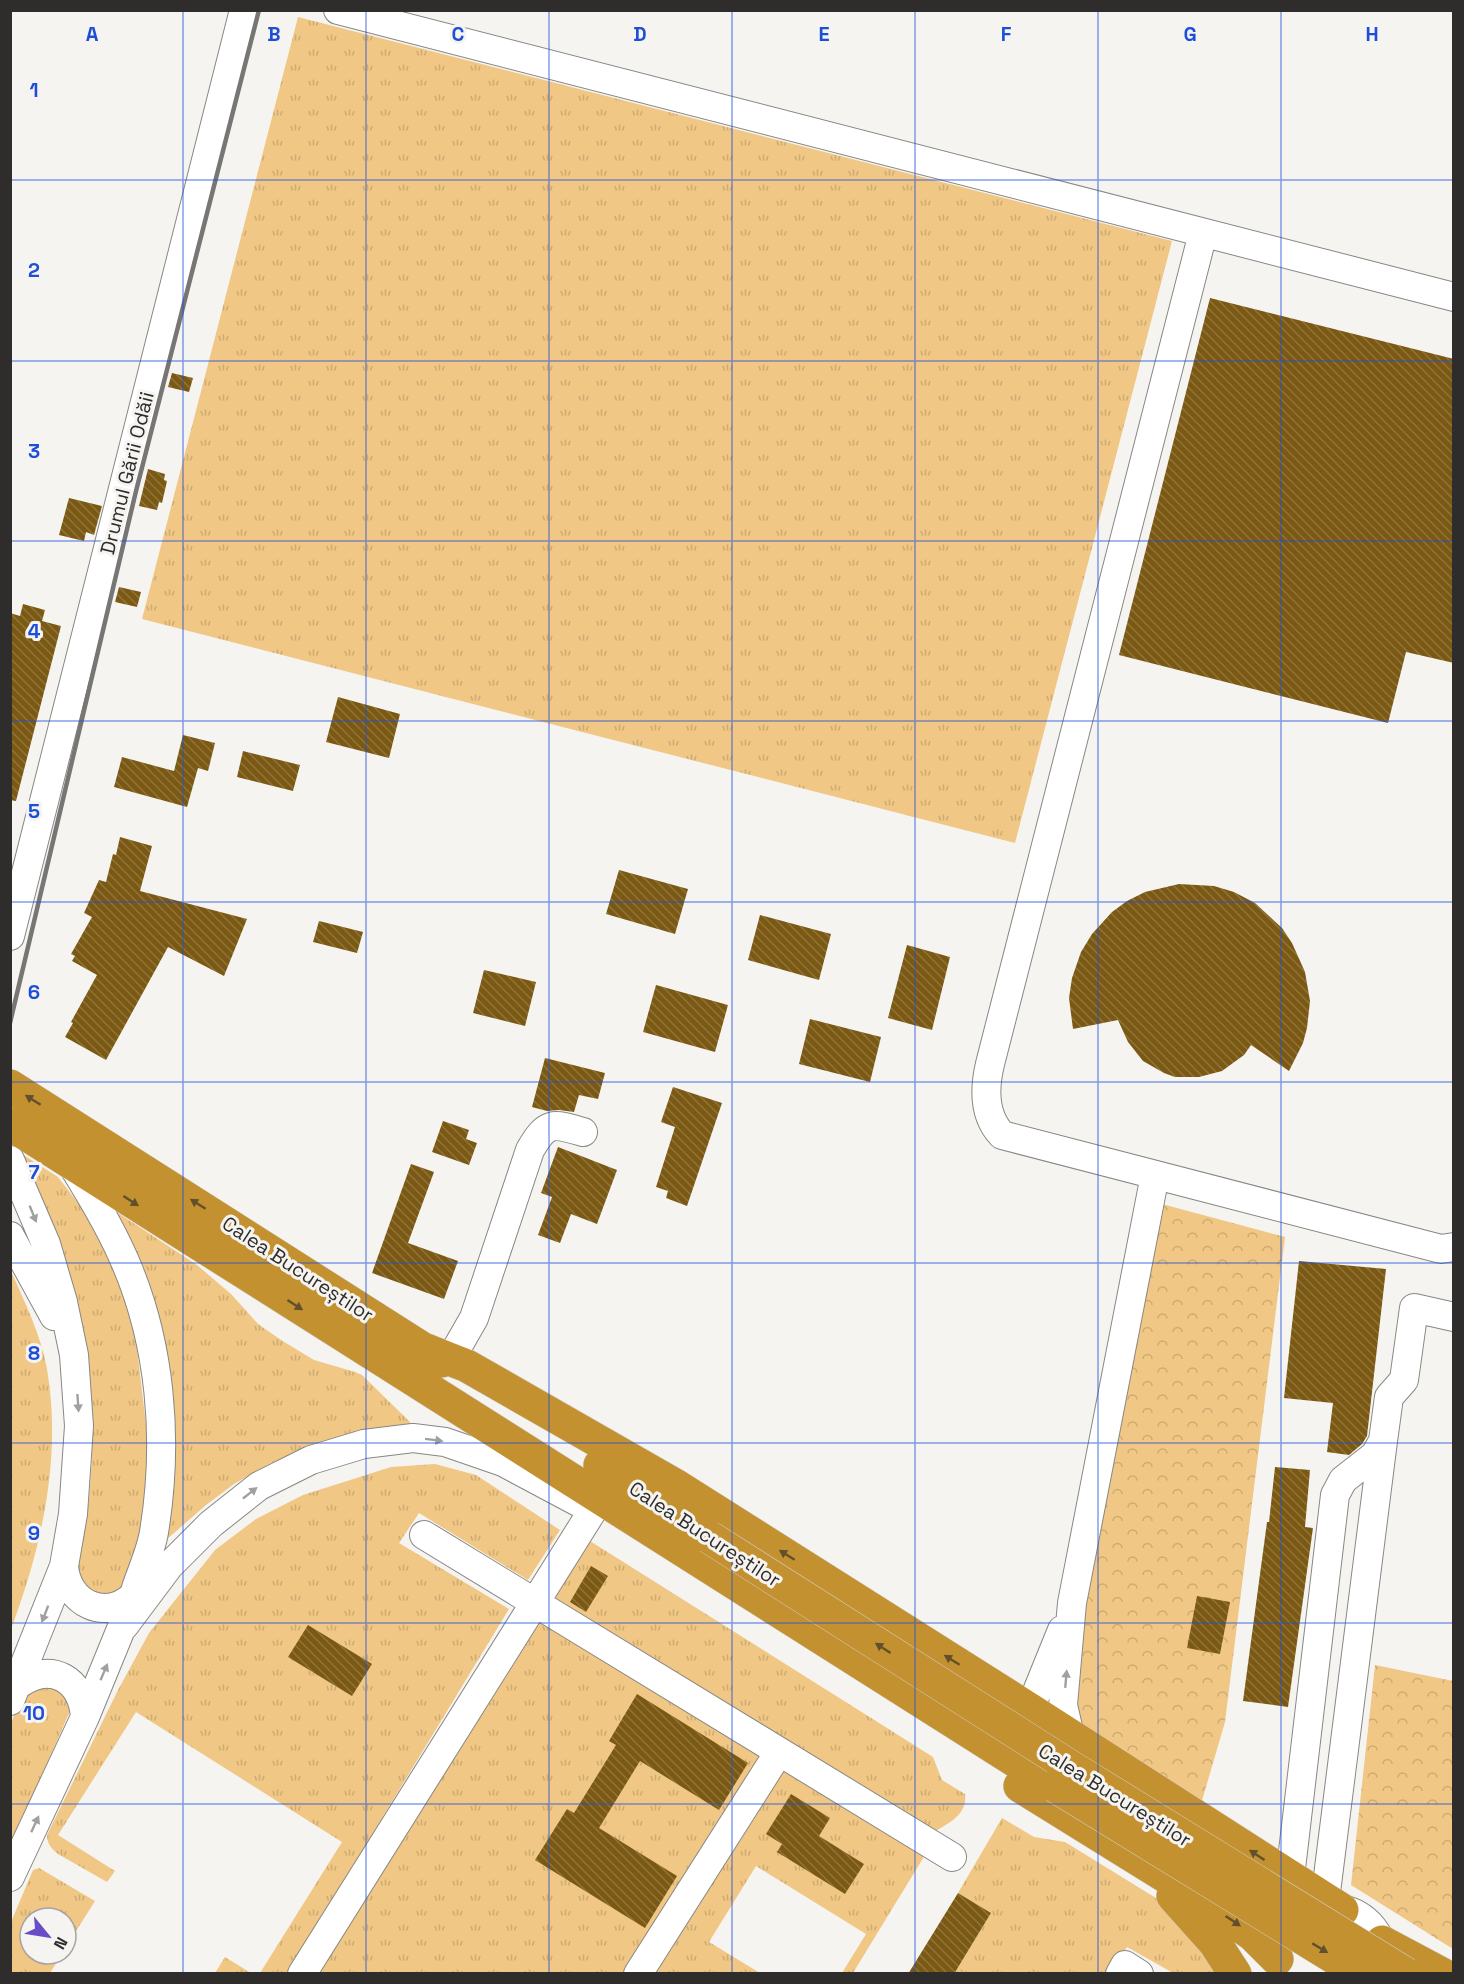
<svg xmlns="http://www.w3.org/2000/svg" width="1464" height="1984" font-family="'Space Grotesk',sans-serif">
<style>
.grass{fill:url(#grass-tufts)}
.forest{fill:url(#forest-crowns)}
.building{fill:url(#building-back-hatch)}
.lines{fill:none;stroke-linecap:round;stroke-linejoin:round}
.minor-casing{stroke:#888784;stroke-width:30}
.highway-casing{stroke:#d1d1d1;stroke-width:34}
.minor{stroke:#fff;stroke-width:28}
.highway{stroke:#c49130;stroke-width:33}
.rail{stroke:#777674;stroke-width:4.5}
.highway-bridge-casing{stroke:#d1d1d1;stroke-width:34;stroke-linecap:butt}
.highway-bridge{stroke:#c49130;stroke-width:33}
.oneway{fill:#62502d}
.oneway2{fill:#a1a0a0}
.grid{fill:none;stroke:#1d4ed8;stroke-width:1.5;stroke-opacity:0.55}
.labels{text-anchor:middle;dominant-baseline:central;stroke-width:6;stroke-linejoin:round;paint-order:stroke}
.street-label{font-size:20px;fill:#2e2d2c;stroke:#f6f4f1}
.grid-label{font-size:20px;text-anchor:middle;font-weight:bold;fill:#1d4ed8;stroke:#f6f4f1;stroke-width:6;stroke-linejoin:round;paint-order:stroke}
</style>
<defs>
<pattern id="grass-tufts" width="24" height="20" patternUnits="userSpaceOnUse" patternTransform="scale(1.5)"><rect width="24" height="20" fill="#f0c784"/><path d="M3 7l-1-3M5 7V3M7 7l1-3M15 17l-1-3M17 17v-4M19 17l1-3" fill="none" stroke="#ceab72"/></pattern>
<pattern id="forest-crowns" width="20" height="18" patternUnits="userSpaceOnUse" patternTransform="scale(1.5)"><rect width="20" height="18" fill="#f0c784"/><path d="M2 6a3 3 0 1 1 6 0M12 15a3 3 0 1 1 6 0" fill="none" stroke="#ceab72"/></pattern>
<pattern id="building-back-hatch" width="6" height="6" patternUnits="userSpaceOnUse" patternTransform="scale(1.5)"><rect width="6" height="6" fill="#7c5912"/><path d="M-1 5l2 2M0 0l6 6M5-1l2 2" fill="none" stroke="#8d733e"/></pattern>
</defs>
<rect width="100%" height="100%" fill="#f6f4f1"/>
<path class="grass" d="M298,17L1172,241L1015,843L142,619Z
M19,1152L58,1177L99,1230L123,1284L136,1340L148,1442L142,1530L123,1588L101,1601L73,1574L89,1499L92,1459L90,1409Z
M100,1201L197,1265L231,1294L258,1324L281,1340L314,1360L355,1372L362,1375L409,1421L412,1426L309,1447L269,1464L234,1484L206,1505L166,1540V1440Z
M11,1271C25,1303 41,1335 47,1369C62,1457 42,1547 11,1629Z
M435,1464L476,1475L560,1530L528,1580L419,1513L399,1543L509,1609L288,1973H260L342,1842L136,1712L58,1835L115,1871L107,1882L58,1854C52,1849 47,1844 47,1835L117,1692L149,1633L215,1550L256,1519L303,1495L391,1467Z
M590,1541L933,1757L942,1780L965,1794C968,1816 946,1824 931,1834L552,1601Z
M540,1618L766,1756L625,1973L316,1974Z
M42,1683L62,1689L70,1711L11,1846V1723C18,1706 26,1691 42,1683Z
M786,1766L925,1855L853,1973H842L866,1934L756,1866L709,1942L760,1973L654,1974Z
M1002,1818L1034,1837L1065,1842L1164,1903L1217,1973H1173L1127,1947L1111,1973L954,1974L991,1913L958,1893Z
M39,1868L95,1901L66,1947V1918H30V1954H62L50,1973H11V1922L33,1870Z
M225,1957L251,1973H215Z"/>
<path class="forest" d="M1162,1204L1285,1237L1225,1722L1201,1804L1082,1734L1072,1715L1075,1639Z
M1375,1665L1453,1681V1949L1351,1885Z"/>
<path class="building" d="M1210,298L1454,359V663L1406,652L1388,723L1119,655Z
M172,373L193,378L189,392L168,387Z
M148,469L165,474L164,480L167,481L162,503L159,502L157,510L139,506Z
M69,498L102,506L94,535L86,532L84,541L59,535Z
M119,587L141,592L137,607L115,602Z
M23,604L45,610L42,621L61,626L16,801L10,800V613L20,616Z
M338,697L400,714L389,758L326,742Z
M183,735L215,743L208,771L198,768L187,807L114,787L122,757L174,771Z
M243,751L300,765L293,791L237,777Z
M120,837L152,846L140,891L247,919L224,976L168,947L106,1060L65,1037L73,1023L71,1022L97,975L72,961L75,956L71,954L92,917L84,913L99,880L106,882L113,854L116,855Z
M619,870L688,889L675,934L606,914Z
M1179,884L1214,886L1234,892L1255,903L1282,928L1292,943L1305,972L1310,1001L1307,1028L1303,1043L1289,1071L1251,1045L1244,1055L1222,1071L1199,1077H1175L1164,1073L1143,1061L1128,1042L1118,1020L1073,1029L1069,998L1072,978L1081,952L1092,934L1112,912L1127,901L1145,892Z
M760,915L831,934L819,980L748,960Z
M319,921L363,932L357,953L313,942Z
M907,945L950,957L932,1030L888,1018Z
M484,970L536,982L525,1026L473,1013Z
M656,985L728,1005L715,1052L643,1032Z
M810,1019L881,1037L870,1082L799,1064Z
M545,1058L605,1073L598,1099L579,1095L574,1112L559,1110L547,1111L532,1107Z
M673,1087L722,1103L687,1206L666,1198L668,1191L656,1187L675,1127L661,1122Z
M443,1121L469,1130L466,1139L477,1143L469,1165L432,1152Z
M558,1147L617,1170L597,1224L571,1214L560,1243L538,1235L552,1197L541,1193Z
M411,1164L434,1172L408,1243L458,1261L444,1299L372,1273Z
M1299,1261L1386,1269L1367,1436L1362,1444L1349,1455L1327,1452L1333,1403L1284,1398Z
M1275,1467L1310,1470L1305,1527L1313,1528L1288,1707L1243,1701L1267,1522H1269Z
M591,1566L608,1576L586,1612L570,1602Z
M1197,1596L1230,1602L1220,1654L1187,1648Z
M308,1625L372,1664L352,1696L288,1657Z
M637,1694L748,1763L719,1810L640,1761L599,1828L677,1876L645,1928L535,1860L567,1809L574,1813L616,1745L609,1741Z
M791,1794L830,1818L819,1836L864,1864L845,1894L777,1852L782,1844L766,1834Z
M958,1893L991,1913L954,1974H908Z"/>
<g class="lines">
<defs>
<path id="minor" d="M338,10L1454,297
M1203,233L990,1064C984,1089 984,1116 1002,1135L1441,1249L1454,1247
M10,936L244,10
M10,1160L46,1244L63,1302L74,1355L79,1426L73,1514L64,1566L10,1701
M71,1163C90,1194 109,1225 124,1259C161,1343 169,1441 154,1532C151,1551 142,1570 136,1588
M10,1236L54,1316
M450,1360L474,1318L530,1150C547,1121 552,1123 583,1132
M424,1535L952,1857
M64,1566C67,1604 106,1622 134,1595
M124,1626L169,1566L211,1524L259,1486L311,1460L364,1444L413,1438L445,1442L503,1462L593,1510L302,1974
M19,1684C51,1661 82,1679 85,1717
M1033,1731L1034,1699L1062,1630
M1072,1736L1068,1727L1063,1705L1072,1603L1155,1175
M10,1877L85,1717L130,1607
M1290,1877L1335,1495L1343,1480L1375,1455L1383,1441L1389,1397L1404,1380L1414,1308L1454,1317
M1325,1900L1383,1441
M1320,1911C1357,1902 1382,1928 1386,1963
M638,1974L779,1752
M1120,1974L1125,1965L1139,1974"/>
<path id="highway" d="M10,1086L442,1361
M10,1124L1055,1786
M424,1349L467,1366L675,1485L1032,1711L1342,1910
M600,1465L709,1537
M1020,1786L1186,1889L1253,1935L1277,1959
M1173,1896L1215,1943L1235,1974
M1382,1942L1442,1974"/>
</defs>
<use href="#minor" class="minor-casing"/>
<use href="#highway" class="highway-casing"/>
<use href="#minor" class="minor"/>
<use href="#highway" class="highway"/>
<path class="rail" d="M10,1023L136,491L259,10"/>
<defs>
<path id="highway-bridge" d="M709,1537L1074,1769L1406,1974
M1055,1786L1361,1974"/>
</defs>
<use href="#highway-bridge" class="highway-bridge-casing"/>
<use href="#highway-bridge" class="highway-bridge"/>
</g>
<defs><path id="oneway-solid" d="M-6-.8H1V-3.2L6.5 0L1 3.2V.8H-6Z" transform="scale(1.5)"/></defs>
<g class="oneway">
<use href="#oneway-solid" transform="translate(33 1100) rotate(-148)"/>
<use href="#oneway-solid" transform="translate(131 1201) rotate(33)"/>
<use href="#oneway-solid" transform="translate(198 1204) rotate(-148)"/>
<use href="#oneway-solid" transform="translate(295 1305) rotate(33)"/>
<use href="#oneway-solid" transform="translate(787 1555) rotate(-148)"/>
<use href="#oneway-solid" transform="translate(883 1648) rotate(-147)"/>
<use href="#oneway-solid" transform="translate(952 1660) rotate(-148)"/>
<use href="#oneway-solid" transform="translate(1257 1855) rotate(-147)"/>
<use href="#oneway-solid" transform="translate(1233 1921) rotate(34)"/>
<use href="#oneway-solid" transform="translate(1320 1948) rotate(31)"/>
</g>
<g class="oneway2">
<use href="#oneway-solid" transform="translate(33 1214) rotate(68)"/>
<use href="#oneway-solid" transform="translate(78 1403) rotate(86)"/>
<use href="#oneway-solid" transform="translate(434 1440) rotate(7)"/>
<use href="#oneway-solid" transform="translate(250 1493) rotate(-38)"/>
<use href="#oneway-solid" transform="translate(45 1614) rotate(111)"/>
<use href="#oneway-solid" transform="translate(104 1672) rotate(-67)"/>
<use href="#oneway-solid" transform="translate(1066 1679) rotate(-85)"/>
<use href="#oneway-solid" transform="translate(35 1824) rotate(-65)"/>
</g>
<path class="grid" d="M183,10V1974M366,10V1974M549,10V1974M732,10V1974M915,10V1974M1098,10V1974M1281,10V1974M10,180H1454M10,361H1454M10,541H1454M10,721H1454M10,902H1454M10,1082H1454M10,1263H1454M10,1443H1454M10,1623H1454M10,1804H1454"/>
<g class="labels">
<g class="street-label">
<text transform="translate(127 473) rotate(-76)">Drumul Gării Odăii</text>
<text transform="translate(298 1269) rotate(33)">Calea Bucureștilor</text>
<text transform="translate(705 1534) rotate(33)">Calea Bucureștilor</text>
<text transform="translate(1115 1795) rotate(32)">Calea Bucureștilor</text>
</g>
</g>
<g class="grid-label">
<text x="92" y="41">A</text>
<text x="274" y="41">B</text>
<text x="458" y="41">C</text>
<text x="640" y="41">D</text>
<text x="824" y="41">E</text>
<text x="1006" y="41">F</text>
<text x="1190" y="41">G</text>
<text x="1372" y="41">H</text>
<text x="34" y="97">1</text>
<text x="34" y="277">2</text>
<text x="34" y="458">3</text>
<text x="34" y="638">4</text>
<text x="34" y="818">5</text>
<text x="34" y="999">6</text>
<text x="34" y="1179">7</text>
<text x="34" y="1360">8</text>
<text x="34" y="1540">9</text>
<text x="34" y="1720">10</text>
</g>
<rect width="1464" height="1984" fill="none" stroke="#2e2d2c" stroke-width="24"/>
<g transform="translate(48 1936) rotate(120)"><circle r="28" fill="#f6f4f1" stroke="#a6a4a2" stroke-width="1.5"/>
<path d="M0-4.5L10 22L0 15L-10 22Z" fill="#694dc6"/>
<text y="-9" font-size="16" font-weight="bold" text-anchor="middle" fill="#2e2d2c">N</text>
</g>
</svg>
